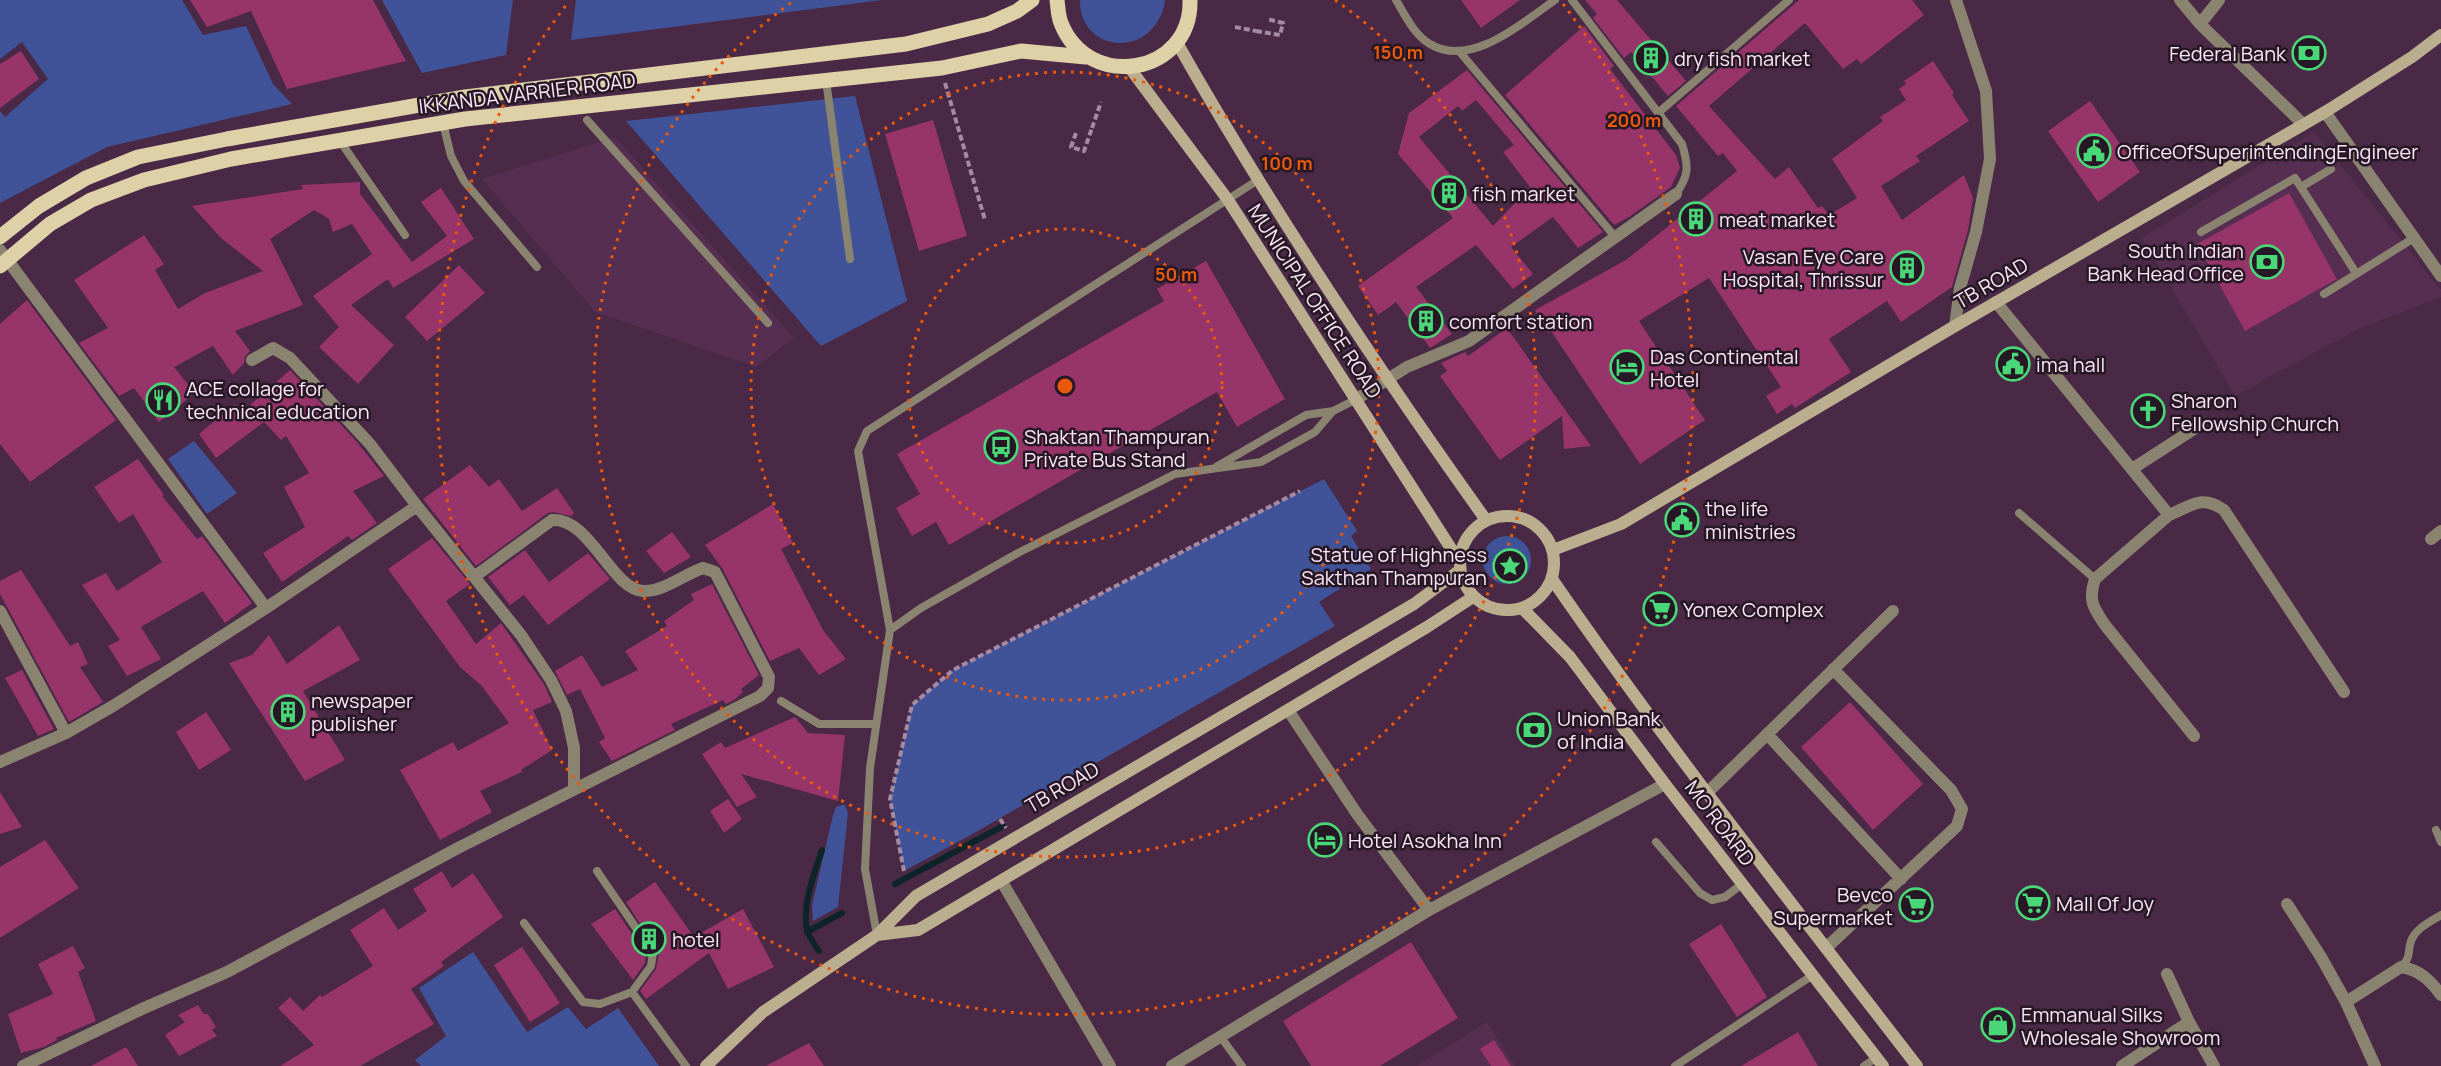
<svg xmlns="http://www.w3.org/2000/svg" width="2441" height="1066" font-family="Manrope,sans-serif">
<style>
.built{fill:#552e51}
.green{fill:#415398}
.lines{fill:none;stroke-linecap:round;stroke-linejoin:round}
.stream{stroke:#0e2428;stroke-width:6}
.building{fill:#973469;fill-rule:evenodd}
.path{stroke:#a58aa2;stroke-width:4;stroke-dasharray:6 3;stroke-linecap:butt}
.service{stroke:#8a8370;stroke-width:8}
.minor{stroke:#8a8370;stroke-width:12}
.tertiary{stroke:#8a8370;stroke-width:12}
.secondary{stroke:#baae8f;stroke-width:12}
.primary{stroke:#ded0a7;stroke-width:15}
.path-bridge{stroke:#a58aa2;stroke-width:4;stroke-dasharray:6 3;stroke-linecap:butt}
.ring{fill:none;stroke:#e8590c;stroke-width:3;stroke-dasharray:3 6}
.labels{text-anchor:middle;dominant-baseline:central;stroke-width:5;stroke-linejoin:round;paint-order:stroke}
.poi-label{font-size:20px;fill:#fce6f8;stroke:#271825;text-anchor:start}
.street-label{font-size:20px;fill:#fce6f8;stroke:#271825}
.centre{fill:#e8590c;stroke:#271825;stroke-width:3}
.ring-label{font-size:18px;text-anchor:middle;font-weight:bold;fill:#e8590c;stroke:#271825;stroke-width:5;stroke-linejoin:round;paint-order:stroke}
</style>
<rect width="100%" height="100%" fill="#492946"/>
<path class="built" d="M2314,132L2441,290V297L2356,330L2235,396L2142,238Z
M615,137L794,338L756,367L595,312L482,179Z
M1487,1022L1515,1066H1416Z"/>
<path class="green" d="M0,0H182L203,35L246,26L273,84L292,104L107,147L0,203V111L5,117L48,79L22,42L0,59Z
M382,0H513L506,55L422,73Z
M576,0H882L571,40Z
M1080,0H1165V1C1155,60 1079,54 1080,0Z
M855,96L907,301L821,346L626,121Z
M194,441L237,493L207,514L168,459Z
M1324,479L1357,531L1351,536L1371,569L1319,602L1335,626L967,837L904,871L890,799L912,705L953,670Z
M1483 560a24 24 0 1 1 48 0a24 24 0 1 1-48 0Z
M842,805H845L848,813L838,907L813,921L812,905L833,815L836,807Z
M473,952L527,1032L568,1007L586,1029L618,1008L659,1066H421L415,1060L446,1036L419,988Z"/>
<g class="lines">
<path class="stream" d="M895,884L1003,826
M807,932L842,913
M819,951C815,945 809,937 807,930C802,904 814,874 822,850"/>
</g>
<path class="building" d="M190,0H373L406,61L287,89L251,11L207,27Z
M1461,0H1520L1481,28Z
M1585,0H1617L1686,81L1668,96L1631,52L1624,58L1593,18L1597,14Z
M1799,0H1912L1924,15L1861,64L1857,59L1843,69L1805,23L1709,106L1775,179L1789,167L1818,208L1822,206L1829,215L1857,198L1832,159L1883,121L1880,117L1906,100L1899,89L1906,84L1904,81L1933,61L1954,93L1952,95L1969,121L1916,156L1920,161L1881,186L1902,220L1964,175L1973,198L1968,230L1952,287L1901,322L1887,301L1829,339L1851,372L1795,408L1792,404L1777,414L1766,396L1781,387L1709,278L1639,321L1705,420L1640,464L1551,331L1548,333L1535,310L1626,260L1737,171L1723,153L1718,156L1676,106Z
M1584,26L1614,66L1610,69L1676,155L1680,168L1671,187L1629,217L1614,225L1505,95Z
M21,51L39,79L0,108V64Z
M1467,70L1603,232L1578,248L1553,217L1511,247L1533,274L1513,289L1476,245L1416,287L1452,334L1430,348L1396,302L1378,315L1358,286L1453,218L1398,154L1409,113ZM1476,100L1514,145L1503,152L1530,187L1493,226L1419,137L1458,106L1462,111Z
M2090,101L2140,172L2098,202L2048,131Z
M933,120L967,236L919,251L885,134Z
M360,182V194L412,262L447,236L421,202L441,188L474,239L393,288L388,279L351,305L394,345L358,384L319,347L339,327L313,296L372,254L352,224L333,232L329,219L314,210L270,239L303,305L235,331L250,351L245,356L244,363L233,375L213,346L174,367L195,393L159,422L134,388L119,396L79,343L108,328L74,280L144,235L164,264L155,270L178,309L205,293L263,271L221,238L192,206L303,189L301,185Z
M2289,193L2337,279L2245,331L2197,244Z
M1206,261L1285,399L1237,427L1217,392L949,545L936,522L912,536L896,508L920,494L897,454L1164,301L1157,289Z
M459,265L485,293L427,341L405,317Z
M27,300L116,420L30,482L0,444V324Z
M1507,328L1566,411L1591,446L1564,449L1562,416L1500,460L1440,376L1447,371L1441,363L1465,352L1468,356Z
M290,370L356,441L384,476L353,491L377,523L352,540L348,536L282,582L263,553L305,527L284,487L309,473L286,436L281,440L264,422L216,458L199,434L235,404L241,413Z
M138,459L164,495L162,496L197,539L202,536L252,603L225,623L203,591L141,627L161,659L127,676L108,646L120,640L82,585L106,573L117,591L162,562L133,514L119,523L94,487Z
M470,465L489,487L499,479L522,511L557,488L574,513L571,516L553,512L548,513L476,566L423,499Z
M773,504L793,543L781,549L823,630L846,659L819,675L799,648L770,661L722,568L705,545Z
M672,532L691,557L664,573L646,551Z
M432,538L470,584L446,601L476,644L501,623L544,684L552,702L533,710L552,750L521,770L522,772L480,791L492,812L440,840L400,770L453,742L458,751L509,723L482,686L460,667L388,569Z
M525,550L549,582L588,553L610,579L548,625L524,595L510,605L488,577Z
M21,570L70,646L78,642L88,664L80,667L103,702L69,722L0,594V581Z
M712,584L759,675L741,689L743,692L734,700L726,704L723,700L671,724L675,730L612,761L599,742L605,738L580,689L567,695L555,671L582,655L602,687L638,670L625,651L667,626L664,621L694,600L691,594Z
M339,625L360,660L303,691L345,760L305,781L229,663L252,655L269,635L287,664Z
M22,670L54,729L38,736L5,678Z
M1850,702L1923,784L1873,830L1801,747Z
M206,712L231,750L199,770L176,732Z
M795,717L808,733L845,735L838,801L741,774L757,797L737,807L702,754L721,742L725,748Z
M0,792L22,827L0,834Z
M728,799L742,819L724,833L710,811Z
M45,840L79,888L0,938V867Z
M442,871L452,888L473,873L503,917L441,962L444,966L411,989L434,1024L360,1066H280L314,1045L278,1008L290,997L303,1011L320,995L322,997L373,966L350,930L384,908L398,930L427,911L413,889Z
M655,882L694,937L743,909L774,967L728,989L709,953L646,999L640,991L656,969L659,953L626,902Z
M615,909L646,955L645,963L633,980L591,924Z
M1721,924L1767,997L1737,1017L1689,944Z
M1411,942L1458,1018L1380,1066H1311L1283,1021Z
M73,946L85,968L78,972L96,1021L56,1038L57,1040L44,1047L21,1053L8,1014L53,994L38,964Z
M522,947L560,1003L530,1022L494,965Z
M198,1005L204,1014H208L216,1027L212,1030L217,1036L179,1056L165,1035L185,1022L178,1015Z
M1798,1032L1818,1066H1741Z
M1494,1040L1511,1066H1491L1480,1049Z
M809,1043L824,1066H766Z
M126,1047L138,1066H91Z"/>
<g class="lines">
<path class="path" d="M1235,27L1256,31
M945,83L985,220
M1092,128L1101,102
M1000,819L1006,828
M904,871L890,799L912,705L953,670L1300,491"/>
<path class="service" d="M1396,0C1405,15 1414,35 1430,44C1471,69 1523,22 1555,0
M1572,0L1682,144C1689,167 1689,175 1676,194
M1459,51L1616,238
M826,80L850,259
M1658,113L1789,0
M587,120L768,323
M443,123L451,156L464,181L537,267
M340,141L405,235
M2301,187L2331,169
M2201,232L2295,178L2356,273
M2324,294L2414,238
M1216,467L1306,415L1333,411
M2019,513L2095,579
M890,630L858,451L867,431L1258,180
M781,701L819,724H875
M2436,830L2441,842
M1656,842L1700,893L1712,900L1725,897L1742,884
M597,871L653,953L651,966L632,992L686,1066
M524,923L583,1002L600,1004L632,992
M877,935L865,869L870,768L890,630L921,608L1018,553L1175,474L1261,462L1315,432L1333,411L1355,400
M2401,967C2412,956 2407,953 2411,941C2416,928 2430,922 2441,915
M1220,1036L1242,1066
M1675,1066L1813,975
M1864,1066L1876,1058"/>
<path class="minor" d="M2180,0L2200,24L2302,123
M2200,24L2219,0
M2325,112L2441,276
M0,250L266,608
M1996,302L2169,515C2191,506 2202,494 2224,510L2344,692
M252,360L273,348L290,358L370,444L417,506
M1355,400L1407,367L1469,341L1676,194
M2132,469L2194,429
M2169,515L2095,579C2088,601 2093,607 2105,625L2194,736
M2431,539L2441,531
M0,611L66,733
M1288,710L1357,814L1429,910
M1767,734L1901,879
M0,762L66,733L113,706L266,608L417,506L521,635L551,680L566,711L574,748V788
M1707,793L1893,611
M1002,882L1110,1066
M2287,904L2321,957L2346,1002
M1826,948L1957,826L1962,809L1951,790L1833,669
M2167,974L2189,1022L2214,1066
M23,1066L144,1008L227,972L458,848L760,696L768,688L769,677L715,572L703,568C685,574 663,592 643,591C611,589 590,517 552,520L474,577
M1172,1066L1429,910L1665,784
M2122,1066L2189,1022
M2375,1066L2346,1002L2401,967C2420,970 2430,980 2441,995"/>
<path class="tertiary" d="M1955,326L1960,288L1976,232L1990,159L1986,91L1956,0"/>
<path class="secondary" d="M1176,41C1270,207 1376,366 1486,520
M1129,67L1228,200L1459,561
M1460 563a47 47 0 1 1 94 0a47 47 0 1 1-94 0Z
M1553,550L1621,524L1955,326L2325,112L2412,57L2441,35
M1552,579C1667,746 1793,905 1917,1066
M1522,608L1570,657L1665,784L1883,1066
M877,935L918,930L1427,627L1473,597
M706,1066L763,1012L877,935L916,896L1414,604L1460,570"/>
<path class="primary" d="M1057,0C1058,7 1058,16 1061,23C1088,92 1192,75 1190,0
M0,237L39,206L86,178L138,157L227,139L465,97L906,44L988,24L1017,11L1032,0
M0,266L50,224L91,200L144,180L231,159L465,119L942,68L1021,51L1086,57"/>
<path class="path-bridge" d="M1256,31L1280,35L1283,23L1267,19
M1076,133L1071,147L1084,151L1092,128"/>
</g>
<g class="ring">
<circle cx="1065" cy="386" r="157"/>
<circle cx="1065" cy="386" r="314"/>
<path d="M1335 0A471 471 0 1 1 795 0"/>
<path d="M1563 4A628 628 0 1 1 567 4"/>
</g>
<defs>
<symbol id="bank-ring" viewBox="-11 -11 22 22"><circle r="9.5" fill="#271825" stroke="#4ad778" stroke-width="1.5"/><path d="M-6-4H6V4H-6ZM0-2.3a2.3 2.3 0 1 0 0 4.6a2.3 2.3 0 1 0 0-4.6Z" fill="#4ad778"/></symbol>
<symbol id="building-ring" viewBox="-11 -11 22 22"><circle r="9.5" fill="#271825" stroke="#4ad778" stroke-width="1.5"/><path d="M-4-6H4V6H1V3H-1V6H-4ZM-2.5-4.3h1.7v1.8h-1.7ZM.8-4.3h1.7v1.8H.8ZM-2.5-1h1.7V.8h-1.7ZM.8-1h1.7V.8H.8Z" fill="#4ad778"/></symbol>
<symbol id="civic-ring" viewBox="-11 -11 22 22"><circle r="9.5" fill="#271825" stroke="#4ad778" stroke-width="1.5"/><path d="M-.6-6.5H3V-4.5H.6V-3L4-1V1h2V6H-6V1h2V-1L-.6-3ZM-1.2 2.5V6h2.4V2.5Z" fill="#4ad778"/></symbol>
<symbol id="hotel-ring" viewBox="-11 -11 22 22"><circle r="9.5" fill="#271825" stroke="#4ad778" stroke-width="1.5"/><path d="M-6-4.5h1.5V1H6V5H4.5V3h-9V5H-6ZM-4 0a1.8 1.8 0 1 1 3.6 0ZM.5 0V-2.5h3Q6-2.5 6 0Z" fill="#4ad778"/></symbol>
<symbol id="restaurant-ring" viewBox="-11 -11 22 22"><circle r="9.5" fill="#271825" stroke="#4ad778" stroke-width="1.5"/><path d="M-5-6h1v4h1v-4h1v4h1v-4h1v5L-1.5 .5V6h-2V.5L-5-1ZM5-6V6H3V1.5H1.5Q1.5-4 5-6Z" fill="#4ad778"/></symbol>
<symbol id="church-ring" viewBox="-11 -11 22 22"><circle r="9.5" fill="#271825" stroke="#4ad778" stroke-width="1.5"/><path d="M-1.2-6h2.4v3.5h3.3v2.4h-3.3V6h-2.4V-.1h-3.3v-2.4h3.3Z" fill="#4ad778"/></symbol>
<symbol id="bus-ring" viewBox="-11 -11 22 22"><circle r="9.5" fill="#271825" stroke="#4ad778" stroke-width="1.5"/><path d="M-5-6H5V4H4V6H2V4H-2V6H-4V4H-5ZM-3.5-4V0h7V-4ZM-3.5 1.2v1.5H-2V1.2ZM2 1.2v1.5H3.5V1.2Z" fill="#4ad778"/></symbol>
<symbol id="sight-ring" viewBox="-11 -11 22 22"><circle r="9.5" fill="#271825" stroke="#4ad778" stroke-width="1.5"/><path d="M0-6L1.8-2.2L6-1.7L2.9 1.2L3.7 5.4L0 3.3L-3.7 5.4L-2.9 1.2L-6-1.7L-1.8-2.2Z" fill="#4ad778"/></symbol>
<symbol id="supermarket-ring" viewBox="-11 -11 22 22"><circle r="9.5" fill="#271825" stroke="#4ad778" stroke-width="1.5"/><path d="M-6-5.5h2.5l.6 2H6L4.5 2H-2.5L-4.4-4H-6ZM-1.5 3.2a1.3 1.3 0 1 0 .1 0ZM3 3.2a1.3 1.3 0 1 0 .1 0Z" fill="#4ad778"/></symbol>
<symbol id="shop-ring" viewBox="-11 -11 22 22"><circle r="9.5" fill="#271825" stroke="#4ad778" stroke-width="1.5"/><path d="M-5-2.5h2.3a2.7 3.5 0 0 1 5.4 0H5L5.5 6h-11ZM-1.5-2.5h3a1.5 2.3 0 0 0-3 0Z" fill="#4ad778"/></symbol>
</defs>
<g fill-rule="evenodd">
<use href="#bank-ring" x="2290" y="34" width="38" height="38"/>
<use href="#building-ring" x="1632" y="39" width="38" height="38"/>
<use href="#civic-ring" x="2075" y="132" width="38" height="38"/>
<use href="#building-ring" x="1430" y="174" width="38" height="38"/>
<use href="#building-ring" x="1677" y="200" width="38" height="38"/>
<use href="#bank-ring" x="2248" y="243" width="38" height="38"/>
<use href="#building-ring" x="1888" y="249" width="38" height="38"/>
<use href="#building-ring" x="1407" y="302" width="38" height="38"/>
<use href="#civic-ring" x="1994" y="345" width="38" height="38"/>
<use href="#hotel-ring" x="1608" y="348" width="38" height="38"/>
<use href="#restaurant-ring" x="144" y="381" width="38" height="38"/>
<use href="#church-ring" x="2129" y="392" width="38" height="38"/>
<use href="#bus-ring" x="982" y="428" width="38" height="38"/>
<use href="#civic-ring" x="1663" y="501" width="38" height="38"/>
<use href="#sight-ring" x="1491" y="547" width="38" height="38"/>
<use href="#supermarket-ring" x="1641" y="590" width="38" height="38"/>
<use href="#building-ring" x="269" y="693" width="38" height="38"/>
<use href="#bank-ring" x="1515" y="711" width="38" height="38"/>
<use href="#hotel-ring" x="1306" y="821" width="38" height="38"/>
<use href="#supermarket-ring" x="2014" y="884" width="38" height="38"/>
<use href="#supermarket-ring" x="1897" y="886" width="38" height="38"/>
<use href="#building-ring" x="630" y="920" width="38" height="38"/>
<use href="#shop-ring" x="1979" y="1006" width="38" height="38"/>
</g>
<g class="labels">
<g class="poi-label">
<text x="2286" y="53" text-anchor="end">Federal Bank</text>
<text x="1674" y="58">dry fish market</text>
<text x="2117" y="151">OfficeOfSuperintendingEngineer</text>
<text x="1472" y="193">fish market</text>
<text x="1719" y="219">meat market</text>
<text x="2244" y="250" text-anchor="end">South Indian<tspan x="2244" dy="23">Bank Head Office</tspan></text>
<text x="1884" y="256" text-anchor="end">Vasan Eye Care<tspan x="1884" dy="23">Hospital, Thrissur</tspan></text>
<text x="1449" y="321">comfort station</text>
<text x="1650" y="356">Das Continental<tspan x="1650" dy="23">Hotel</tspan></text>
<text x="2036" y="364">ima hall</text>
<text x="186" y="388">ACE collage for<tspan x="186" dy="23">technical education</tspan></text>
<text x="2171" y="400">Sharon<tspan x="2171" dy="23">Fellowship Church</tspan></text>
<text x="1024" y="436">Shaktan Thampuran<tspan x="1024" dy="23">Private Bus Stand</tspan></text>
<text x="1705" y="508">the life<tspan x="1705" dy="23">ministries</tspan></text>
<text x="1487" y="554" text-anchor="end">Statue of Highness<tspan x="1487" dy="23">Sakthan Thampuran</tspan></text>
<text x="1683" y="609">Yonex Complex</text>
<text x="311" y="700">newspaper<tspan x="311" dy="23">publisher</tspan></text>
<text x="1557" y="718">Union Bank<tspan x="1557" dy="23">of India</tspan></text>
<text x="1348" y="840">Hotel Asokha Inn</text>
<text x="1893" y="894" text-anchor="end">Bevco<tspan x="1893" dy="23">Supermarket</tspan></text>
<text x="2056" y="903">Mall Of Joy</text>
<text x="672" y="939">hotel</text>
<text x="2021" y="1014">Emmanual Silks<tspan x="2021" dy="23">Wholesale Showroom</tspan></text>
</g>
<g class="street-label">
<text transform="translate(527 93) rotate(-7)">IKKANDA VARRIER ROAD</text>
<text transform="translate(1991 283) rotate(-30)">TB ROAD</text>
<text transform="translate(1315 301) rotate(57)">MUNICIPAL OFFICE ROAD</text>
<text transform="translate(1062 787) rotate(-30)">TB ROAD</text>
<text transform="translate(1720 823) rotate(53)">MO ROARD</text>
</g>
</g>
<circle cx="1065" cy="386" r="9" class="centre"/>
<g class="ring-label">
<text x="1398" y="59">150 m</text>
<text x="1634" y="127">200 m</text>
<text x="1287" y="170">100 m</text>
<text x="1176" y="281">50 m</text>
</g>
</svg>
